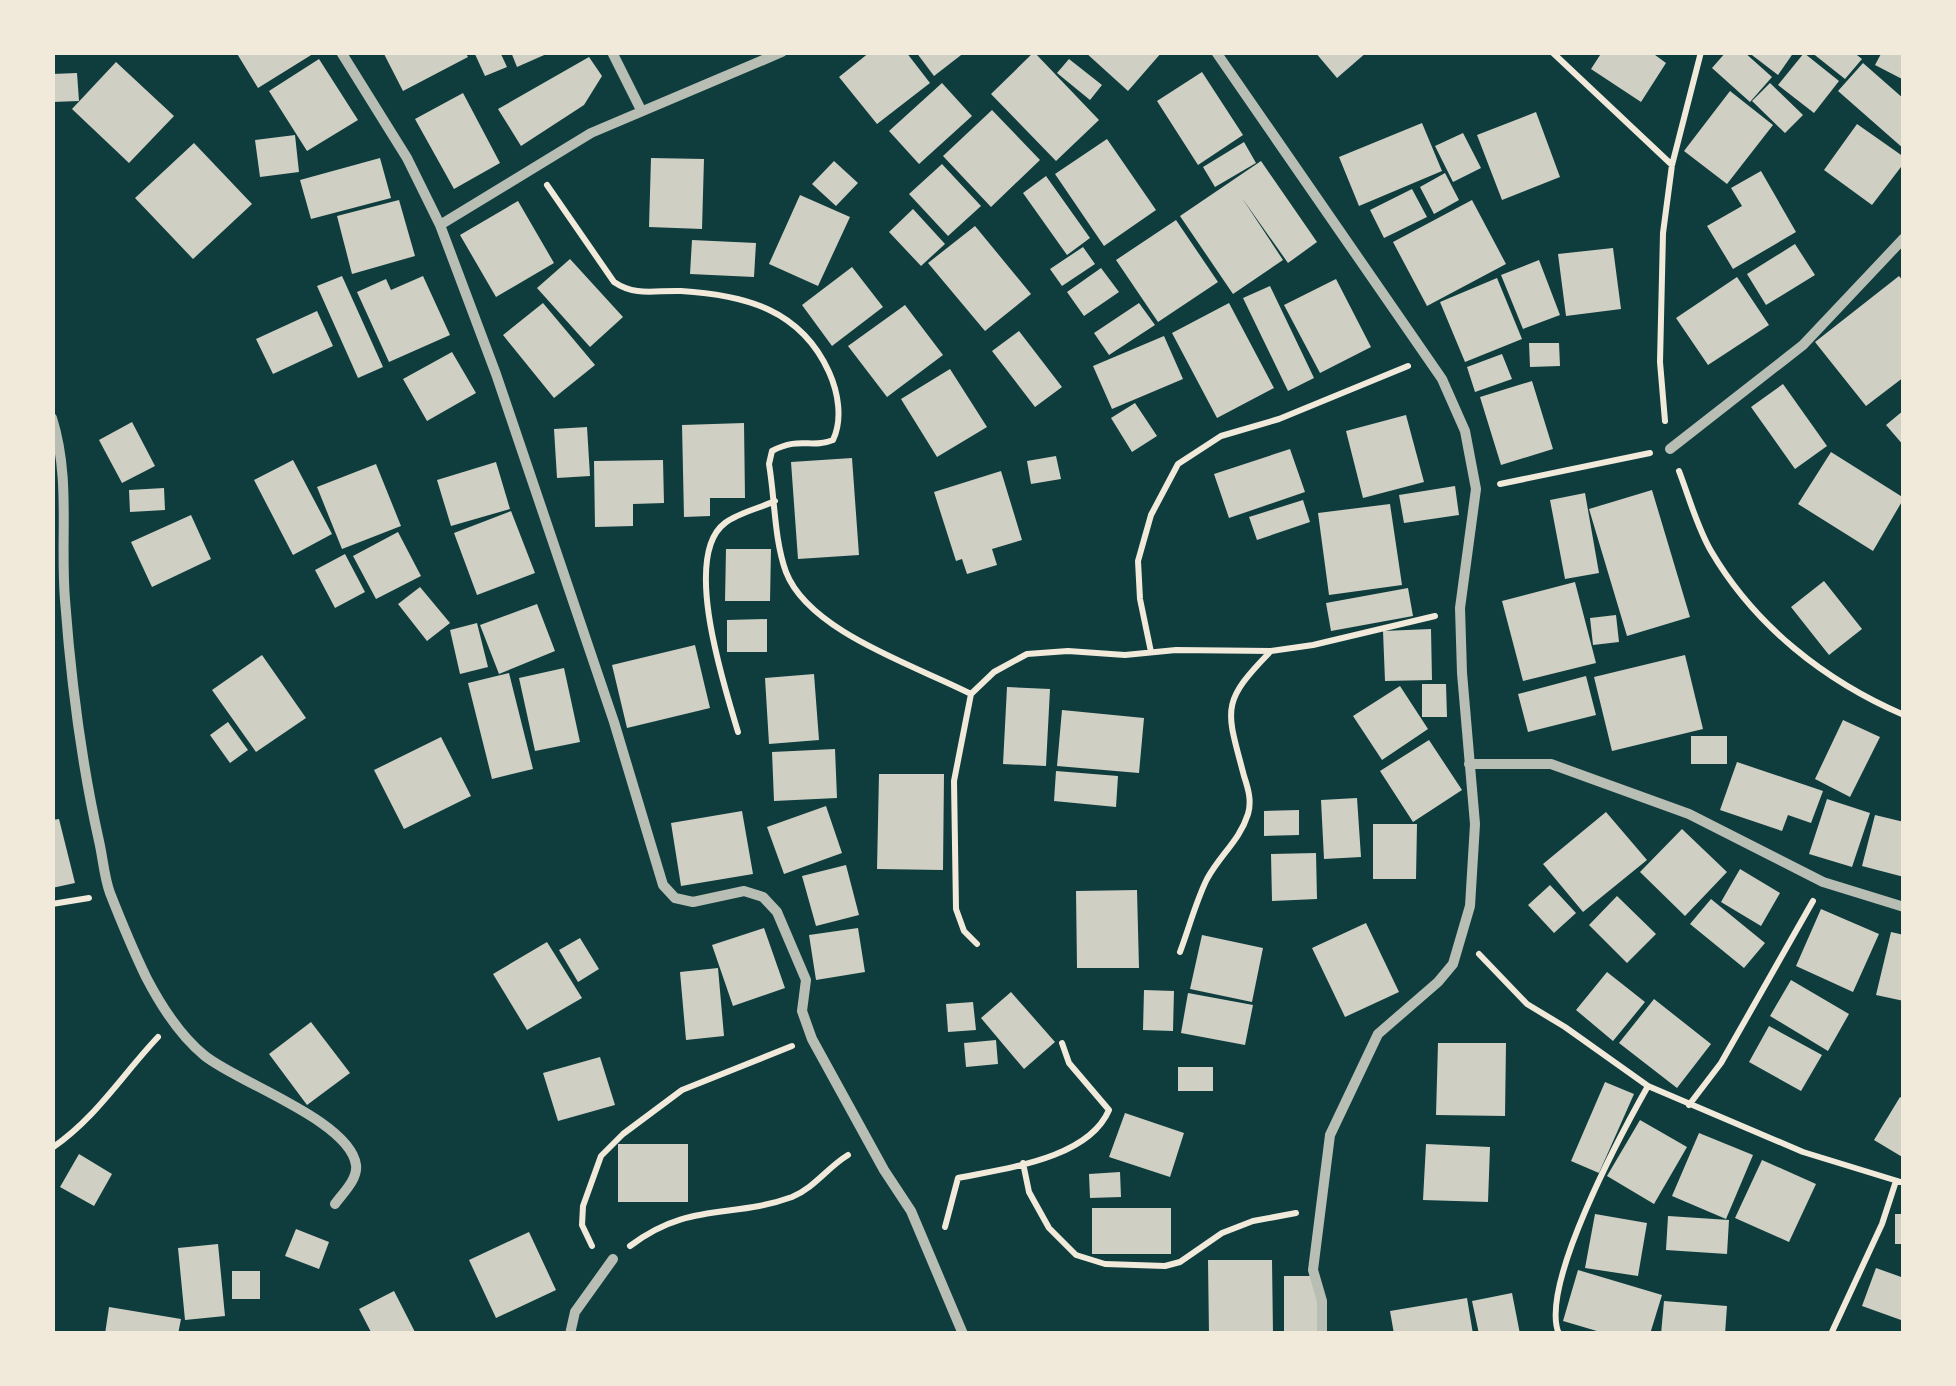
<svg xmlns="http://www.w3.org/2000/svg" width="1956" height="1386" font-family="'Public Sans',sans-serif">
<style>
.building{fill:#cfcfc3}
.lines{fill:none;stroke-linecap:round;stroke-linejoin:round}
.path{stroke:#f1e9da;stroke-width:6}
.minor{stroke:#b8beb3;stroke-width:10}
</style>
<rect width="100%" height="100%" fill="#0f3d3e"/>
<path class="building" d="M236,52H316L258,88Z
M383,52H465L468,57L403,91Z
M474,52H500L507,67L485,76Z
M511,52H551L517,67Z
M870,52H906L930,83L877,124L839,77Z
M916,52H965L934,76Z
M1034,52L1099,120L1056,161L991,94Z
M1085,52H1162L1128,91Z
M1315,52H1367L1337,78Z
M1602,52H1651L1666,63L1641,102L1591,69Z
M1726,52H1744L1772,77L1750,102L1712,68Z
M1748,52H1794L1778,75Z
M1811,52H1853L1862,59L1845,79Z
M1882,52H1904V80L1875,65Z
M1804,53L1839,81L1814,113L1778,85Z
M589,57L602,76L584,105L521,146L498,109Z
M319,59L358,120L307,151L269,91Z
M1069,59L1102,85L1090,100L1057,73Z
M116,62L174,116L129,163L72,109Z
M1863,63L1904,99V149L1838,91Z
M1202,72L1243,135L1198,165L1157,101Z
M77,73L79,101L52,102V74Z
M942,83L972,116L919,164L889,131Z
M1770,83L1803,115L1785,133L1752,101Z
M1730,91L1773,125L1727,184L1684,151Z
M463,93L500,163L454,189L415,119Z
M992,110L1040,160L991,207L943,156Z
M1536,112L1560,177L1502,200L1477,135Z
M1422,123L1442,171L1359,206L1339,157Z
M1857,124L1904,157V163L1872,205L1824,170Z
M1463,133L1481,168L1453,182L1435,146Z
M295,135L299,172L260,177L255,140Z
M1107,139L1156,210L1104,246L1055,174Z
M1244,142L1256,163L1215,187L1203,167Z
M194,143L252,204L193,259L135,198Z
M380,158L391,198L311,219L300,180Z
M651,158L704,159L702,229L649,227Z
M834,161L858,183L836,206L812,184Z
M1261,161L1317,242L1288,263L1242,198L1283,260L1233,294L1180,216Z
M942,164L981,206L948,236L909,194Z
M1761,171L1796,232L1733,269L1707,226L1742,206L1731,188Z
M1445,173L1459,200L1434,214L1420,187Z
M1046,176L1090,238L1067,255L1023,193Z
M1412,189L1427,217L1384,238L1370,210Z
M800,195L850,217L818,286L769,264Z
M399,200L415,256L352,274L337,216Z
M1472,200L1506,264L1427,306L1393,242Z
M518,201L554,263L496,297L460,235Z
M913,209L945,244L921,266L889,232Z
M1176,220L1218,282L1158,322L1116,260Z
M975,226L1031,294L985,331L928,263Z
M692,240L756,243L754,277L690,274Z
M1795,244L1815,275L1766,305L1747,274Z
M1083,247L1095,264L1062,286L1050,269Z
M1613,248L1621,309L1566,316L1558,254Z
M570,259L623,317L590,347L537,288Z
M1539,260L1560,315L1523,329L1501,275Z
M852,267L883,307L832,346L802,305Z
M1101,268L1119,292L1084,316L1067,292Z
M342,276L383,367L358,378L317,286Z
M423,276L450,335L389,362L357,292L386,279L391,290Z
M1899,276L1904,282V377L1866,406L1815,342Z
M1737,277L1769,325L1708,365L1676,318Z
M1497,278L1522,339L1465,362L1440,302Z
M1336,279L1371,347L1320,373L1284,305Z
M1270,286L1314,378L1288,391L1243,298Z
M543,303L595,365L554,398L503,335Z
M1139,303L1155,325L1109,355L1094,333Z
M1229,303L1274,388L1217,418L1172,333Z
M905,305L943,355L887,397L848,346Z
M317,311L333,346L273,374L256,339Z
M1019,331L1062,387L1035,407L992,351Z
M1164,336L1183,379L1112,409L1093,366Z
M1529,343H1559L1560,366L1530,367Z
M452,352L476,393L427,421L403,379Z
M1502,354L1512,379L1475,392L1467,367Z
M950,369L987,427L937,457L901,399Z
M1532,381L1553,449L1501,465L1480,397Z
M1783,384L1827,446L1795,469L1751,407Z
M1135,403L1157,436L1132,452L1111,418Z
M1904,410V446L1886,425Z
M1406,415L1424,482L1363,498L1346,431Z
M132,422L155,466L122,483L99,440Z
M744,423L745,498H710V516L684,517L682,425Z
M587,427L590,476L557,478L554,429Z
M1290,449L1305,492L1229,518L1214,474Z
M1831,452L1904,498L1873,551L1798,504Z
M1056,456L1061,479L1031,484L1027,461Z
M852,458L859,555L798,559L791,462Z
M293,460L332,534L293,555L254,480Z
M663,460L664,503L633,504V526L595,527L594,461Z
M496,462L510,509L451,526L437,480Z
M376,464L401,526L342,549L317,487Z
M1001,471L1022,540L992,549L997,565L967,574L962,559L956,561L934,492Z
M1455,486L1459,515L1404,523L1399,495Z
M164,488L165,510L130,512L129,490Z
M1652,490L1690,617L1627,636L1589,509Z
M1585,493L1599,573L1565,579L1550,500Z
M1303,500L1310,522L1257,540L1249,517Z
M1390,504L1402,585L1329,595L1318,513Z
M511,511L535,573L477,595L454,533Z
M191,515L211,559L152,587L131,542Z
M398,532L421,576L376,599L353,556Z
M726,549H771L770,601H725Z
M345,554L365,592L335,608L315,570Z
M1824,581L1862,629L1829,655L1791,607Z
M1575,582L1596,663L1523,681L1502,601Z
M420,587L450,623L427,641L398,604Z
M1408,588L1413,616L1331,631L1326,603Z
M537,604L555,651L499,674L480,625Z
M1616,615L1619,642L1593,645L1590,618Z
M767,619V652H727V620Z
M477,623L488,667L460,674L450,630Z
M1431,629L1432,680L1385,681L1383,631Z
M695,645L710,708L627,728L612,665Z
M262,655L306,718L256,752L212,690Z
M1685,655L1703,729L1612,751L1594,677Z
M564,668L580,742L535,751L519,678Z
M509,673L533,769L492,779L468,683Z
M814,674L819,740L769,744L765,678Z
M1586,676L1596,715L1528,732L1518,694Z
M1422,684H1446L1447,717H1422Z
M1400,686L1428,729L1382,760L1353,716Z
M1007,687L1050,689L1046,766L1003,764Z
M1062,710L1144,718L1139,773L1057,766Z
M1843,720L1880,737L1850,797L1815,779Z
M228,722L248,750L230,763L210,735Z
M1691,736H1727V764H1691Z
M441,737L471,796L404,829L374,770Z
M1429,740L1462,790L1413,822L1380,771Z
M835,749L837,798L774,801L772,752Z
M1737,762L1823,791L1811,823L1788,815L1782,831L1720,810Z
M1056,771L1118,776L1116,807L1054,801Z
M879,774H944L943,870L877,869Z
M1357,798L1361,857L1324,859L1321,800Z
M1827,799L1870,813L1852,867L1809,854Z
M826,806L842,853L784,874L767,827Z
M1299,810V835L1264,836V811Z
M742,811L753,874L681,886L671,823Z
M1606,812L1647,860L1583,912L1543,864Z
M1875,815L1904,822V877L1862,866Z
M59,819L75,883L52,888V820Z
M1373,824H1417L1416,879H1373Z
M1682,829L1727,872L1685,916L1640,872Z
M1316,853L1317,899L1272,901L1271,854Z
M846,865L859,915L816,926L802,876Z
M1740,869L1780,893L1761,926L1721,902Z
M1550,885L1576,913L1554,933L1528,905Z
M1137,890L1139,968H1077L1076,891Z
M1617,896L1656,934L1627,963L1589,925Z
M1711,899L1765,943L1744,968L1690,924Z
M1821,909L1879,934L1853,992L1796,966Z
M1366,923L1399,992L1345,1017L1312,948Z
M764,928L785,988L733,1006L712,945Z
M858,928L865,972L816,980L809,935Z
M1891,932L1904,935V1001L1876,995Z
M1202,935L1263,948L1252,1002L1190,989Z
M580,938L599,969L578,982L559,950Z
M547,942L582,998L527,1030L493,974Z
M718,968L724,1036L686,1040L680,972Z
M1607,972L1645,1002L1613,1041L1576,1010Z
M1791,980L1849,1014L1828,1051L1770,1016Z
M1144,990L1174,991L1173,1031L1143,1030Z
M1011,992L1055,1042L1024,1069L981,1018Z
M1188,993L1253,1005L1245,1045L1181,1033Z
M1654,999L1711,1044L1677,1088L1619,1043Z
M973,1002L976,1030L948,1032L946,1004Z
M311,1022L350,1073L307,1105L269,1054Z
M1769,1026L1822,1055L1801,1091L1749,1062Z
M996,1040L998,1064L966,1067L964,1043Z
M1438,1043H1506L1505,1116L1436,1115Z
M600,1057L615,1105L558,1121L543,1073Z
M1178,1067H1213V1091H1178Z
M1605,1082L1634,1094L1599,1173L1571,1161Z
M1900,1097L1904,1099V1158L1874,1140Z
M1125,1113L1184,1133L1170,1177L1109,1157Z
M1640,1120L1687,1147L1654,1204L1607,1176Z
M1699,1133L1753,1155L1726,1219L1672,1196Z
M618,1144H688V1202H618Z
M1426,1144L1490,1147L1488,1202L1423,1200Z
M79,1154L112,1174L94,1206L60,1187Z
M1762,1160L1816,1184L1789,1242L1735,1218Z
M1120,1172L1121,1197L1090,1198L1089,1174Z
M1092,1208H1171V1254H1092Z
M1595,1214L1647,1223L1638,1276L1585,1268Z
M1895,1214H1904V1244H1895Z
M1668,1216L1729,1220L1727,1254L1666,1250Z
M296,1229L329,1242L319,1269L285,1256Z
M529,1232L556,1290L496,1318L469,1260Z
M218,1244L225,1316L185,1320L178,1248Z
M1208,1260H1272L1273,1334H1209Z
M1876,1268L1904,1278L1901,1320L1862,1306Z
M1578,1270L1662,1295L1650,1334H1607L1563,1321Z
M232,1271H260V1299H232Z
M1284,1276H1318V1331H1284Z
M394,1291L416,1334H372L359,1309Z
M1512,1293L1520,1334H1479L1472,1301Z
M1467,1298L1473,1334H1394L1390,1311Z
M1664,1301L1727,1306L1725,1334H1661Z
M109,1307L181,1319L178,1334H105Z"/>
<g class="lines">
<path class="path" d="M1552,52L1672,165
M547,185L614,282C636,297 656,290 681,291C746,295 801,310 829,372C838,392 843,419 833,440C811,449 800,436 772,451L769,464C775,499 774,539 786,572C809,632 917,666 971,694
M1665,421L1660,362L1663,233L1672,165L1701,52
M1679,471C1689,497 1697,527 1711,551C1755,626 1825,681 1904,715
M1500,484L1650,453
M1151,652L1140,599L1138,561L1151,515L1178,464L1221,436L1279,419L1408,366
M738,732C725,688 681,556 725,523C738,513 760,508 775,501
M52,904L89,898
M977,944L964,931L956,909L954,781L971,694L994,672L1027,654L1068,651L1125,655L1176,650L1271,651L1313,645L1435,616
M1180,952C1189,928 1196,901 1207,879C1220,855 1240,840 1248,814C1252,801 1248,788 1244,776C1227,710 1219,704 1270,652
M1479,954L1527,1004L1565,1027L1648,1086L1803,1152L1904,1183
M1689,1105L1721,1063L1813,901
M52,1148C96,1118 122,1075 158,1037
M1023,1163L1029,1192L1049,1228L1076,1255L1105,1264L1165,1266L1180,1262L1222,1233L1253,1221L1296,1213
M945,1227L958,1178C1006,1168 1088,1159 1109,1110L1069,1063L1062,1043
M592,1246L582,1225L583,1206L601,1156L623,1134L682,1090L792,1046
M630,1246C689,1201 732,1219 792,1197C814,1188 828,1167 848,1155
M1559,1334C1538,1287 1622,1132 1648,1086
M1831,1334L1882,1224L1896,1181"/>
<path class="minor" d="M341,52L407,158L440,225L496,374L614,722L663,885L675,898L693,902L744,891L763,897L777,912L806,980L802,1011L812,1039L884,1170L911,1211L963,1334
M612,52L641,110
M1216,52L1442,379L1465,431L1476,489L1460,608L1462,673L1475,824L1470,906L1453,964L1438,982L1378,1034L1330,1135L1313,1270L1322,1301V1334
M440,225L591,133L782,52
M52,418C71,478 60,539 65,600C71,681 81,761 99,841C103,858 104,877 110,893C121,921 133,950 146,977C161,1006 179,1035 205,1056C239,1083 350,1121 356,1165C358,1179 343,1193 335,1204
M1670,449L1803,345L1904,238
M1469,764H1551L1689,814L1823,882L1904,907
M570,1334L575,1312L613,1259"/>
</g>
<rect width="1956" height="1386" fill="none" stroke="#f1e9da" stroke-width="110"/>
</svg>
